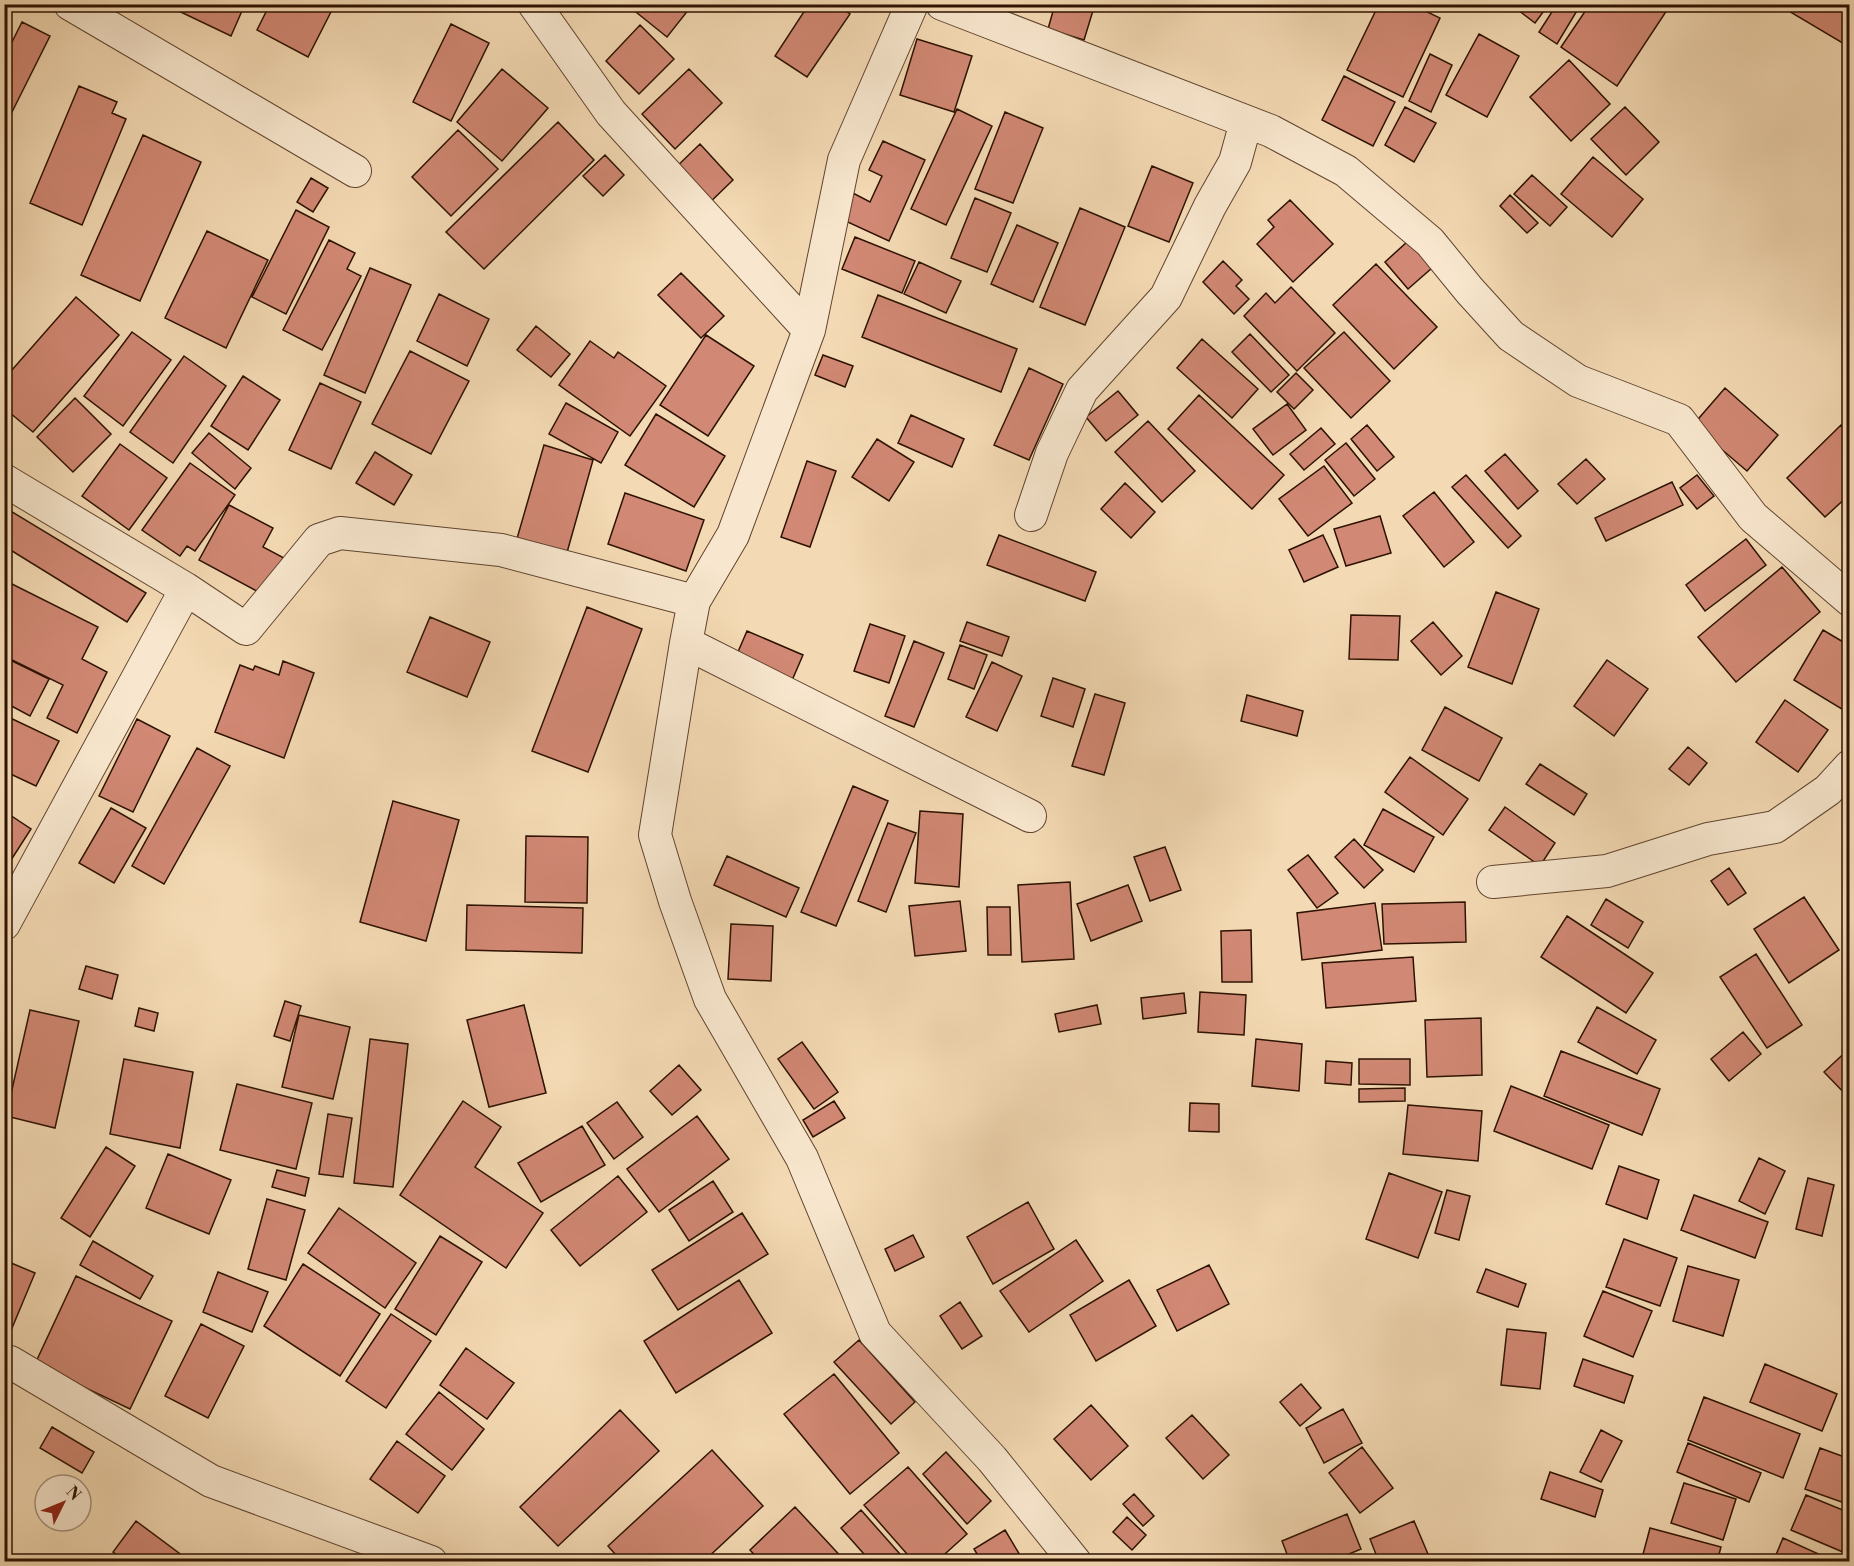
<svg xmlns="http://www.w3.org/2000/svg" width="1854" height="1566" font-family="'Libre Bodoni',serif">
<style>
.building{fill:#d18874;stroke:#2d1201;stroke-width:1.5}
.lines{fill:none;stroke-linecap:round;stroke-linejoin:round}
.minor-casing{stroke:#5f442e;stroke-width:34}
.minor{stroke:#f8e7ce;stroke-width:32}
</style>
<rect width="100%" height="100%" fill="#f4dab4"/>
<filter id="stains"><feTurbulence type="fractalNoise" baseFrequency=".00333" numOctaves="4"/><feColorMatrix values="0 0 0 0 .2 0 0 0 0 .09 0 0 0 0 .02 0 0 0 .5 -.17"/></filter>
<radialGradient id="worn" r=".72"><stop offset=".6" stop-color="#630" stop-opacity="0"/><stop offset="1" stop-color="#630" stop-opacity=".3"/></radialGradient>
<path class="building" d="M128,4H141L138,10Z
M164,4H245L231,36Z
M270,4H335L308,57L257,30Z
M626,4H693L667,37Z
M809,4H836L850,14L807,77L775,56Z
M1055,4H1095L1084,40L1048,29Z
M1288,4H1311L1309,11Z
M1379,4H1411L1440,18L1403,97L1347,70Z
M1510,4H1549L1535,23Z
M1557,4H1581L1557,44L1539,32Z
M1590,4H1671L1617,86L1561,47Z
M1777,4H1850V39L1846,45Z
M22,22L50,36L4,128V58Z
M451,24L489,43L451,121L413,102Z
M640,25L674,59L639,94L606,61Z
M1479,34L1519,56L1487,117L1446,95Z
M917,39L972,56L954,112L900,95Z
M1430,54L1452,65L1431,112L1409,101Z
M1569,60L1610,104L1571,141L1530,97Z
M502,69L548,108L502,161L457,122Z
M689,69L722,103L675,149L642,114Z
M1344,76L1395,102L1373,146L1322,120Z
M79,86L117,102L112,113L126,119L82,225L30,203Z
M1405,107L1436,123L1414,162L1385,145Z
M1625,107L1659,142L1626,175L1591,139Z
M957,109L992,126L946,225L911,209Z
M1005,112L1043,128L1013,203L975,189Z
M558,122L594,160L484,269L446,232Z
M458,130L498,169L451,216L412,177Z
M143,135L201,162L140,301L81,275Z
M883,141L925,160L889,241L841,219L853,193L870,202L882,176L869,170Z
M700,144L733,180L702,210L668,175Z
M605,155L624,175L603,196L583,176Z
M1593,157L1643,199L1612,237L1561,194Z
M1152,166L1193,183L1169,242L1128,226Z
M1532,175L1567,207L1550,226L1514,194Z
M311,178L328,188L313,212L297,202Z
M1510,195L1538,223L1527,233L1500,206Z
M975,198L1011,213L987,272L951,258Z
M1290,200L1333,244L1293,282L1257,244L1274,227L1268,220Z
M1080,208L1125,227L1085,325L1040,307Z
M296,210L329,227L286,314L252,297Z
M1017,225L1058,243L1033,302L991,284Z
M207,231L268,260L226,348L165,318Z
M855,237L915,261L902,293L842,269Z
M329,240L355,253L347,269L361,276L322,350L283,330Z
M1408,241L1432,268L1408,289L1385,262Z
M1223,261L1242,280L1236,286L1249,299L1234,314L1203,282Z
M919,262L961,281L946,313L904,294Z
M1376,264L1437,327L1394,369L1333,305Z
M370,268L411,285L365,393L324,375Z
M681,273L724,316L701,338L658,295Z
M1291,287L1335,333L1297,371L1244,316L1266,293L1275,303Z
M439,294L489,319L467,366L417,341Z
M878,295L1017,349L1001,392L862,337Z
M76,297L119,335L33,432L4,408V379Z
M536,326L570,354L551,377L517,350Z
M132,332L171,360L123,426L84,396Z
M1344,332L1390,381L1351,418L1304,368Z
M1250,334L1289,375L1271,392L1232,352Z
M706,335L754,366L708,436L660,405Z
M1202,339L1258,389L1232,418L1177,368Z
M590,341L614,358L618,352L666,386L630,436L559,385Z
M410,351L469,381L431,454L372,424Z
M823,355L853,366L845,387L815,375Z
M184,356L226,386L173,463L130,432Z
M1029,368L1063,384L1029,460L994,445Z
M1296,373L1313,390L1294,409L1277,392Z
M243,376L280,400L248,450L211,426Z
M320,383L361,402L331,469L289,450Z
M1725,388L1778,435L1747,471L1693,425Z
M1118,391L1138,415L1106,441L1086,417Z
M1199,395L1284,475L1252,509L1168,429Z
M75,398L111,434L73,472L37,437Z
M566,403L618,432L601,463L549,434Z
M1287,404L1306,430L1273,455L1253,429Z
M656,414L725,456L694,507L625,465Z
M911,415L964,439L952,467L898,443Z
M1148,421L1195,471L1162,502L1115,452Z
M1367,425L1394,457L1377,471L1351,439Z
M1841,425L1850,434V494L1825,517L1787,478Z
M1321,428L1335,444L1304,470L1290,454Z
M209,433L251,468L235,489L192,453Z
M877,439L914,462L889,501L852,477Z
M1346,443L1375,479L1354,496L1325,460Z
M120,444L167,478L129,530L82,496Z
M544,445L593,460L566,556L516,542Z
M375,452L412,475L394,505L356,483Z
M1505,454L1538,491L1518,509L1485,471Z
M1586,459L1605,479L1577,504L1558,484Z
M807,461L836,471L810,547L781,537Z
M190,463L235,495L195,551L187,546L180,556L142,530Z
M1324,466L1352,503L1308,536L1279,499Z
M1466,475L1521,536L1508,548L1452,487Z
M1697,475L1714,496L1697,509L1680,488Z
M1672,482L1683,505L1606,541L1595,518Z
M1125,483L1155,512L1131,538L1101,509Z
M1434,492L1474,542L1444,567L1403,516Z
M625,493L704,520L686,571L608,544Z
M229,505L273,528L263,547L284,558L264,595L199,560Z
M4,507L146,593L127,622L4,546Z
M1380,516L1391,553L1346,566L1334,529Z
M999,535L1096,572L1085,601L987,565Z
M1323,535L1338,567L1304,582L1289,550Z
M1746,539L1766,565L1705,611L1686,585Z
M1782,567L1820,612L1736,682L1698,637Z
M4,580L98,627L82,659L107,672L77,733L47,718L63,685L4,656Z
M1496,592L1539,609L1512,684L1468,667Z
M587,607L642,629L588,772L532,751Z
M1351,615L1400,616L1398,660L1349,659Z
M430,617L490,642L467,697L407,672Z
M967,622L1009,637L1002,656L960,641Z
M1433,622L1462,656L1441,675L1411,641Z
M870,624L905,636L889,683L854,671Z
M1823,630L1850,646V714L1794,680Z
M747,631L803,655L790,685L734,661Z
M914,641L944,653L914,727L885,716Z
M960,645L987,655L974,689L948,679Z
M4,657L49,679L30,716L4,702Z
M1607,660L1648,689L1614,736L1574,706Z
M283,661L314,673L284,758L215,732L240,665L253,670L255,666L279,675Z
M992,662L1022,676L997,731L966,717Z
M1053,678L1085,689L1073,727L1041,716Z
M1095,694L1125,703L1104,775L1072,766Z
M1247,695L1303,711L1297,736L1241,721Z
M1785,700L1828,730L1798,772L1756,742Z
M1445,707L1502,738L1479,781L1422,750Z
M4,715L59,741L36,786L4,771Z
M137,719L170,736L133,812L99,796Z
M1688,747L1707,763L1689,785L1669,769Z
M197,748L230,766L164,884L132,866Z
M1410,757L1468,799L1443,835L1385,792Z
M1540,764L1587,794L1574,815L1526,784Z
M853,786L888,801L836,926L801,912Z
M393,801L459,820L426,941L360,922Z
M1505,807L1555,843L1540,866L1489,830Z
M111,808L146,828L114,883L79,863Z
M1383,809L1434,837L1414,872L1364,845Z
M4,811L31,829L4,871Z
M920,811L963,814L959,887L915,883Z
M888,823L916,833L886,912L858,901Z
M526,836L588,837L587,903L525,902Z
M1354,839L1383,870L1364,888L1335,857Z
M1165,847L1181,890L1150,901L1134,857Z
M1308,855L1338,893L1317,908L1288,870Z
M727,856L799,888L786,917L714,885Z
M1729,868L1746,893L1728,905L1711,881Z
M1070,882L1074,959L1022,962L1018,885Z
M1128,885L1142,921L1091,941L1077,904Z
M1804,897L1839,950L1789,983L1754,929Z
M1606,899L1643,922L1628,948L1591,925Z
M960,901L966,951L915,956L909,906Z
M1465,902L1466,942L1384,944L1382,904Z
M1375,903L1382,950L1302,960L1297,913Z
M467,905L583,908L582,953L466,950Z
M987,907H1010L1011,955H988Z
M1567,916L1653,973L1626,1013L1541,957Z
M731,924L773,926L771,981L728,979Z
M1251,930L1252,982H1222L1221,931Z
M1756,954L1802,1025L1767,1048L1720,977Z
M1413,957L1416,1001L1326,1008L1322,963Z
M86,966L118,975L112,999L79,989Z
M1200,992L1246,995L1244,1035L1198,1032Z
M1184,993L1186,1013L1143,1019L1141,998Z
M285,1001L301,1006L290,1041L274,1036Z
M524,1005L546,1093L489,1107L467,1020Z
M1097,1005L1101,1024L1059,1032L1055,1014Z
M1597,1007L1656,1040L1637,1074L1578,1042Z
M139,1008L158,1013L154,1031L135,1026Z
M30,1010L79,1021L55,1128L6,1116Z
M299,1015L350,1027L333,1099L282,1087Z
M1481,1018L1482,1075L1427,1077L1425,1020Z
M1743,1032L1761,1054L1729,1081L1711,1059Z
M370,1039L408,1044L393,1187L354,1183Z
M1256,1039L1302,1044L1299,1091L1252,1086Z
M802,1042L838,1092L814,1109L778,1059Z
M1850,1048V1099L1824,1072Z
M1561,1051L1660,1089L1642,1135L1544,1096Z
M124,1059L193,1072L180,1148L110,1134Z
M1359,1059H1410V1085L1359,1084Z
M1326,1061L1352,1063L1351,1085L1325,1083Z
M679,1065L701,1090L672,1115L650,1091Z
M237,1084L312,1103L296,1169L220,1150Z
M1511,1086L1609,1125L1592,1169L1494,1131Z
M1405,1088V1101L1359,1102V1089Z
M463,1101L501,1127L475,1167L543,1213L506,1268L400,1195Z
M834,1101L845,1118L813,1137L803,1120Z
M617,1102L643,1137L614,1159L587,1123Z
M1190,1103L1219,1104V1132L1189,1131Z
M1408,1105L1482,1111L1478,1161L1403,1154Z
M328,1114L352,1118L343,1177L319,1174Z
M697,1116L729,1159L659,1212L627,1169Z
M582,1126L605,1165L541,1202L518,1163Z
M106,1147L135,1166L90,1237L61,1218Z
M168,1154L231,1180L209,1234L146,1208Z
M1759,1158L1785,1171L1765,1214L1739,1201Z
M1619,1166L1659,1180L1647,1219L1606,1204Z
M277,1170L309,1178L305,1196L272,1187Z
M1389,1173L1442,1192L1418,1258L1366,1239Z
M618,1176L647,1212L580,1266L551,1230Z
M1808,1178L1834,1185L1822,1236L1796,1229Z
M713,1181L733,1212L689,1241L669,1210Z
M1447,1190L1470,1196L1459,1240L1435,1233Z
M1694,1195L1768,1222L1755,1258L1681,1230Z
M267,1199L305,1210L286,1280L248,1269Z
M1028,1202L1054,1249L993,1284L967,1237Z
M339,1208L416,1263L385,1308L308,1253Z
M742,1213L768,1254L678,1310L652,1270Z
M913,1235L924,1257L895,1271L885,1249Z
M440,1236L482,1262L436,1335L395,1309Z
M1624,1239L1677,1258L1660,1306L1606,1287Z
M1076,1240L1103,1281L1029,1332L1000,1291Z
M93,1241L153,1276L140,1299L80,1265Z
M4,1260L35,1273L7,1340L4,1339Z
M303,1264L380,1314L340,1376L264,1326Z
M1209,1265L1229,1304L1177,1331L1157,1290Z
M1688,1266L1739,1280L1723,1336L1673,1321Z
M1486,1269L1526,1284L1518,1307L1477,1292Z
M218,1272L268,1292L252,1332L203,1312Z
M76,1276L172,1321L130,1409L35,1364Z
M739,1280L772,1333L676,1393L644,1341Z
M1129,1280L1156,1326L1096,1361L1070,1315Z
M1603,1291L1652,1311L1633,1357L1584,1336Z
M960,1302L982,1336L962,1349L940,1316Z
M391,1314L431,1341L386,1408L346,1381Z
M201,1324L244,1346L208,1418L165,1396Z
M1507,1329L1546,1333L1540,1389L1501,1385Z
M859,1340L915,1402L891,1424L834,1362Z
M466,1348L514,1383L487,1419L440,1385Z
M1583,1359L1633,1376L1624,1403L1574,1386Z
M1765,1364L1837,1394L1822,1431L1750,1402Z
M834,1374L899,1453L850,1494L784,1414Z
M1301,1384L1321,1408L1300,1426L1280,1402Z
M439,1392L484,1429L452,1470L406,1434Z
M1704,1397L1800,1434L1783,1478L1688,1440Z
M1091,1405L1128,1446L1091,1480L1054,1439Z
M1343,1409L1362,1443L1324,1463L1306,1428Z
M620,1410L659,1451L558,1546L520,1507Z
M1192,1415L1229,1455L1203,1479L1166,1438Z
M52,1427L94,1452L82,1473L40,1448Z
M1601,1430L1622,1441L1601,1482L1580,1472Z
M397,1441L445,1476L418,1513L370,1479Z
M1688,1443L1761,1473L1749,1502L1677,1472Z
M1362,1447L1393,1488L1360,1513L1329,1473Z
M1820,1448L1850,1459V1505L1805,1489Z
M712,1450L763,1506L703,1562H622L608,1546Z
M946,1452L991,1501L967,1524L923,1474Z
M908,1467L967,1534L936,1562H914L864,1505Z
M1550,1472L1603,1490L1595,1517L1541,1499Z
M1684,1483L1736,1499L1723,1540L1671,1523Z
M1134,1494L1154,1516L1143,1526L1123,1504Z
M1806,1495L1850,1513V1555L1791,1530Z
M795,1507L846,1562H761L750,1550Z
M861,1510L907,1562H871L841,1528Z
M1347,1514L1361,1549L1330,1562H1290L1282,1541Z
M1127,1517L1146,1535L1132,1550L1113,1532Z
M136,1521L191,1562H126L113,1552Z
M1414,1521L1428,1554L1410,1562H1379L1370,1539Z
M1650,1528L1721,1547L1717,1562H1641Z
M1005,1530L1024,1562H982L974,1549Z
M1783,1538L1832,1560L1831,1562H1773Z"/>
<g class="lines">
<defs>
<path id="minor" d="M70,4L355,171
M534,4L611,113L809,330
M912,4L844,160L809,330L733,535L694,601L686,643L655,835L675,901L710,999L802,1158L875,1333L992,1459L1075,1562
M942,4L1271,131L1346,171L1430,242L1470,291L1511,336L1578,381L1679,420L1753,517L1850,600
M4,480L186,589L246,629L319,540L340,533L501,550L694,601
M1031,515L1052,453L1082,390L1166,297L1210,206L1235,162L1246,122
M686,643L1030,816
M1493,882L1607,871L1708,839L1775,827L1828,790L1850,766
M4,924L186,589
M4,1363L10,1362L211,1481L431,1562"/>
</defs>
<use href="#minor" class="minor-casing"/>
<use href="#minor" class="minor"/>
</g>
<rect width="1854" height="1566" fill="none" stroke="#f4dab4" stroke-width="24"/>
<rect x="6" y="6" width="1842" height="1554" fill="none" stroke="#2d1201" stroke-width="3"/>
<rect x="12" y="12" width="1830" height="1542" fill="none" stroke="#2d1201" stroke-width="1.5"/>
<g transform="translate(63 1503) rotate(47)"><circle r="28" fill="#f8e7ce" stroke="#a7927c" stroke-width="1.5"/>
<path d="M0-4.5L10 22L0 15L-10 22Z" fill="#8f2418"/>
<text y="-9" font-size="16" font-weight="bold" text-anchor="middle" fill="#2d1201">N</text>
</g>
<rect width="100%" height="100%" filter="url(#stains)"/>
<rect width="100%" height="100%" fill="url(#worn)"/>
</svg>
